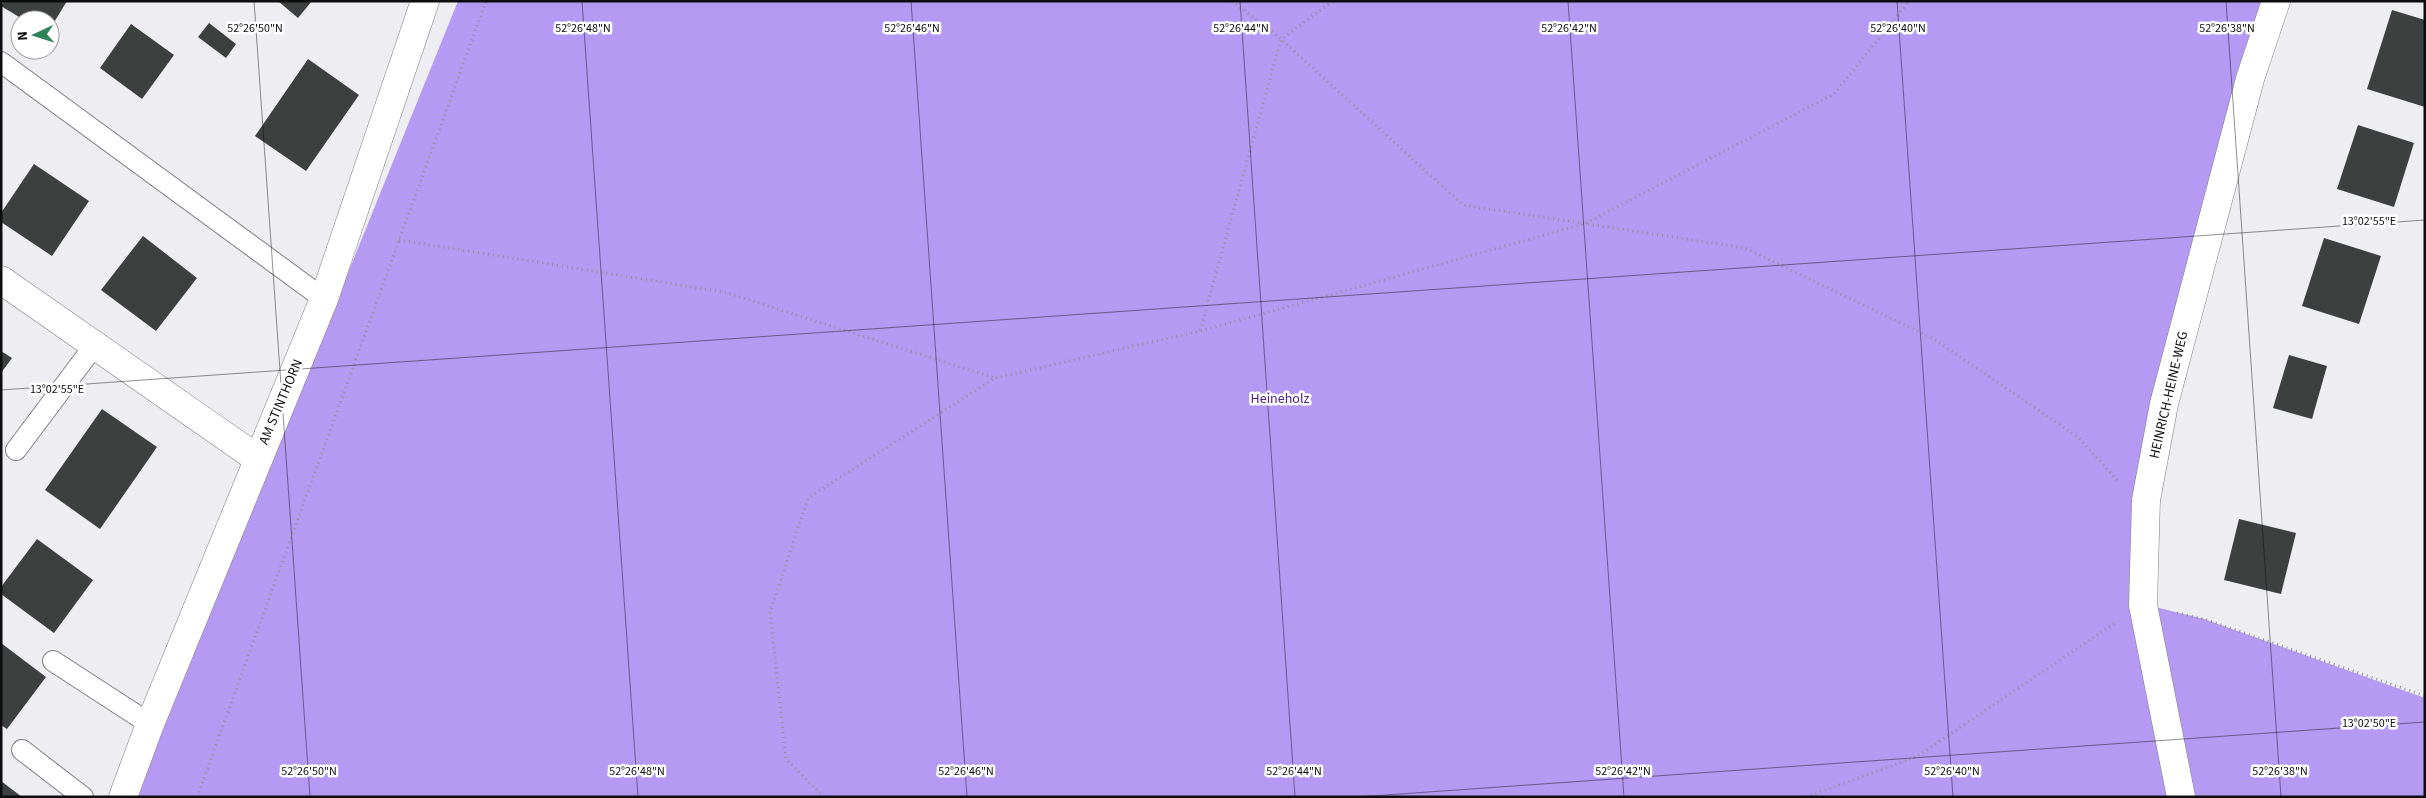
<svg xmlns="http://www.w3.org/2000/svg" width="2426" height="798" font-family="'Source Sans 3',sans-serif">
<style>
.forest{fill:#b49af3}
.building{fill:#3c403e}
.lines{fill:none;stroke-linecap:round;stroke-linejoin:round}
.lane-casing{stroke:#807f83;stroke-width:22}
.street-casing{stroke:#807f83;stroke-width:29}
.path{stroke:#939295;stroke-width:3;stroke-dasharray:1 4;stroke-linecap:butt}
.lane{stroke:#fff;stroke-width:20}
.street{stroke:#fff;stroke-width:28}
.ticks{fill:none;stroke:#0d0c0e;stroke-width:1;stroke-opacity:0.45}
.labels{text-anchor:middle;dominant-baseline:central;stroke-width:5;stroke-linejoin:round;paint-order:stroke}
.street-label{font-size:14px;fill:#0d0c0e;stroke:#fff}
.park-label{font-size:14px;fill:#4c2188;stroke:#fff}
.ticks-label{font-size:12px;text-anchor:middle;fill:#0d0c0e;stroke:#fff;stroke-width:5;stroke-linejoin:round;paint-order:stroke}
</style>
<rect width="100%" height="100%" fill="#eeedf2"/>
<path class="forest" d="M458,1H2286L2164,404L2143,604L2204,619L2425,698V797H136Z"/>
<path class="building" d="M4,1H67L50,29V20H24L1,6Z
M278,1H312L298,18Z
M2392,10L2425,20V107L2367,89Z
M209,23L236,44L226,58L198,37Z
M131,24L174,55L142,99L100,68Z
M308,59L359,95L306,171L255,136Z
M2358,125L2414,143L2394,207L2337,189Z
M34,164L89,201L52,256L1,222V213Z
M143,236L197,278L156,331L101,290Z
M2324,238L2381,256L2359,324L2302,306Z
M1,351L12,358L1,373Z
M2289,355L2327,366L2312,419L2273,408Z
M102,409L157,447L100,529L45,490Z
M2239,519L2296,533L2281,594L2224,580Z
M37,539L93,580L54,633L1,594V587Z
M1,643L46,677L7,729L1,725Z
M1,781L22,797H1Z"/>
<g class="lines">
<defs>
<path id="lane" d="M1,62L324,299
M16,450L94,346
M53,661L150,724
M22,750L83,797"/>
<path id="street" d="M1,280L258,459
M123,797L150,724L324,299L425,1
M2181,797L2143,605L2146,500L2164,404L2250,79L2276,1"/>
</defs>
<use href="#lane" class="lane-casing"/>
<use href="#street" class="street-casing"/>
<path class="path" d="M1232,1L1281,39L1333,1
M399,240L724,292L995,378
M1201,331L1584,224L1834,94L1909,1
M2177,613L2204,619L2425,696
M197,797L486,1
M824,797L786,759L770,612L808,498L995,378L1200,331L1281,39L1463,205L1745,248L1934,339L2079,438L2117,480
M1806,797L1916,757L2115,623"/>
<use href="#lane" class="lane"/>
<use href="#street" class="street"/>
</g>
<path class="ticks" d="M254,1L310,797M582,1L638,797M911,1L967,797M1240,1L1295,797M1568,1L1624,797M1897,1L1953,797M2226,1L2281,797M1,390L2425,220M1357,797L2425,722"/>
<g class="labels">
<g class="street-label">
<text transform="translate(2169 395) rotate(-77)">HEINRICH-HEINE-WEG</text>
<text transform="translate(281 402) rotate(-67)">AM STINTHORN</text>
</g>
<g class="park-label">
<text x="1280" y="399">Heineholz</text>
</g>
</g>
<g class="ticks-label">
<text x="255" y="32">52°26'50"N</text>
<text x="583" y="32">52°26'48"N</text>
<text x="912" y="32">52°26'46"N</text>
<text x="1241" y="32">52°26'44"N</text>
<text x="1569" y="32">52°26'42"N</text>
<text x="1898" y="32">52°26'40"N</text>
<text x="2227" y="32">52°26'38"N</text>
<text x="2369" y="225">13°02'55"E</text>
<text x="57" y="393">13°02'55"E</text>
<text x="2369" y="727">13°02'50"E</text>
<text x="309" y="775">52°26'50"N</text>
<text x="637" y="775">52°26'48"N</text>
<text x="966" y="775">52°26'46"N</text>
<text x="1294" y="775">52°26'44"N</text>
<text x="1623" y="775">52°26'42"N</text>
<text x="1952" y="775">52°26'40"N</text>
<text x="2280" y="775">52°26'38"N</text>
</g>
<rect width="2426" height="798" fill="none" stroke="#0d0c0e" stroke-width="5"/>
<g transform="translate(35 35) rotate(266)"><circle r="24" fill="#ffffff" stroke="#9e9e9f"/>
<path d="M0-4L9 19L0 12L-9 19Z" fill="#2f8559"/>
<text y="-8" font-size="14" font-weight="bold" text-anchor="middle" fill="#0d0c0e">N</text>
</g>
</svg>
